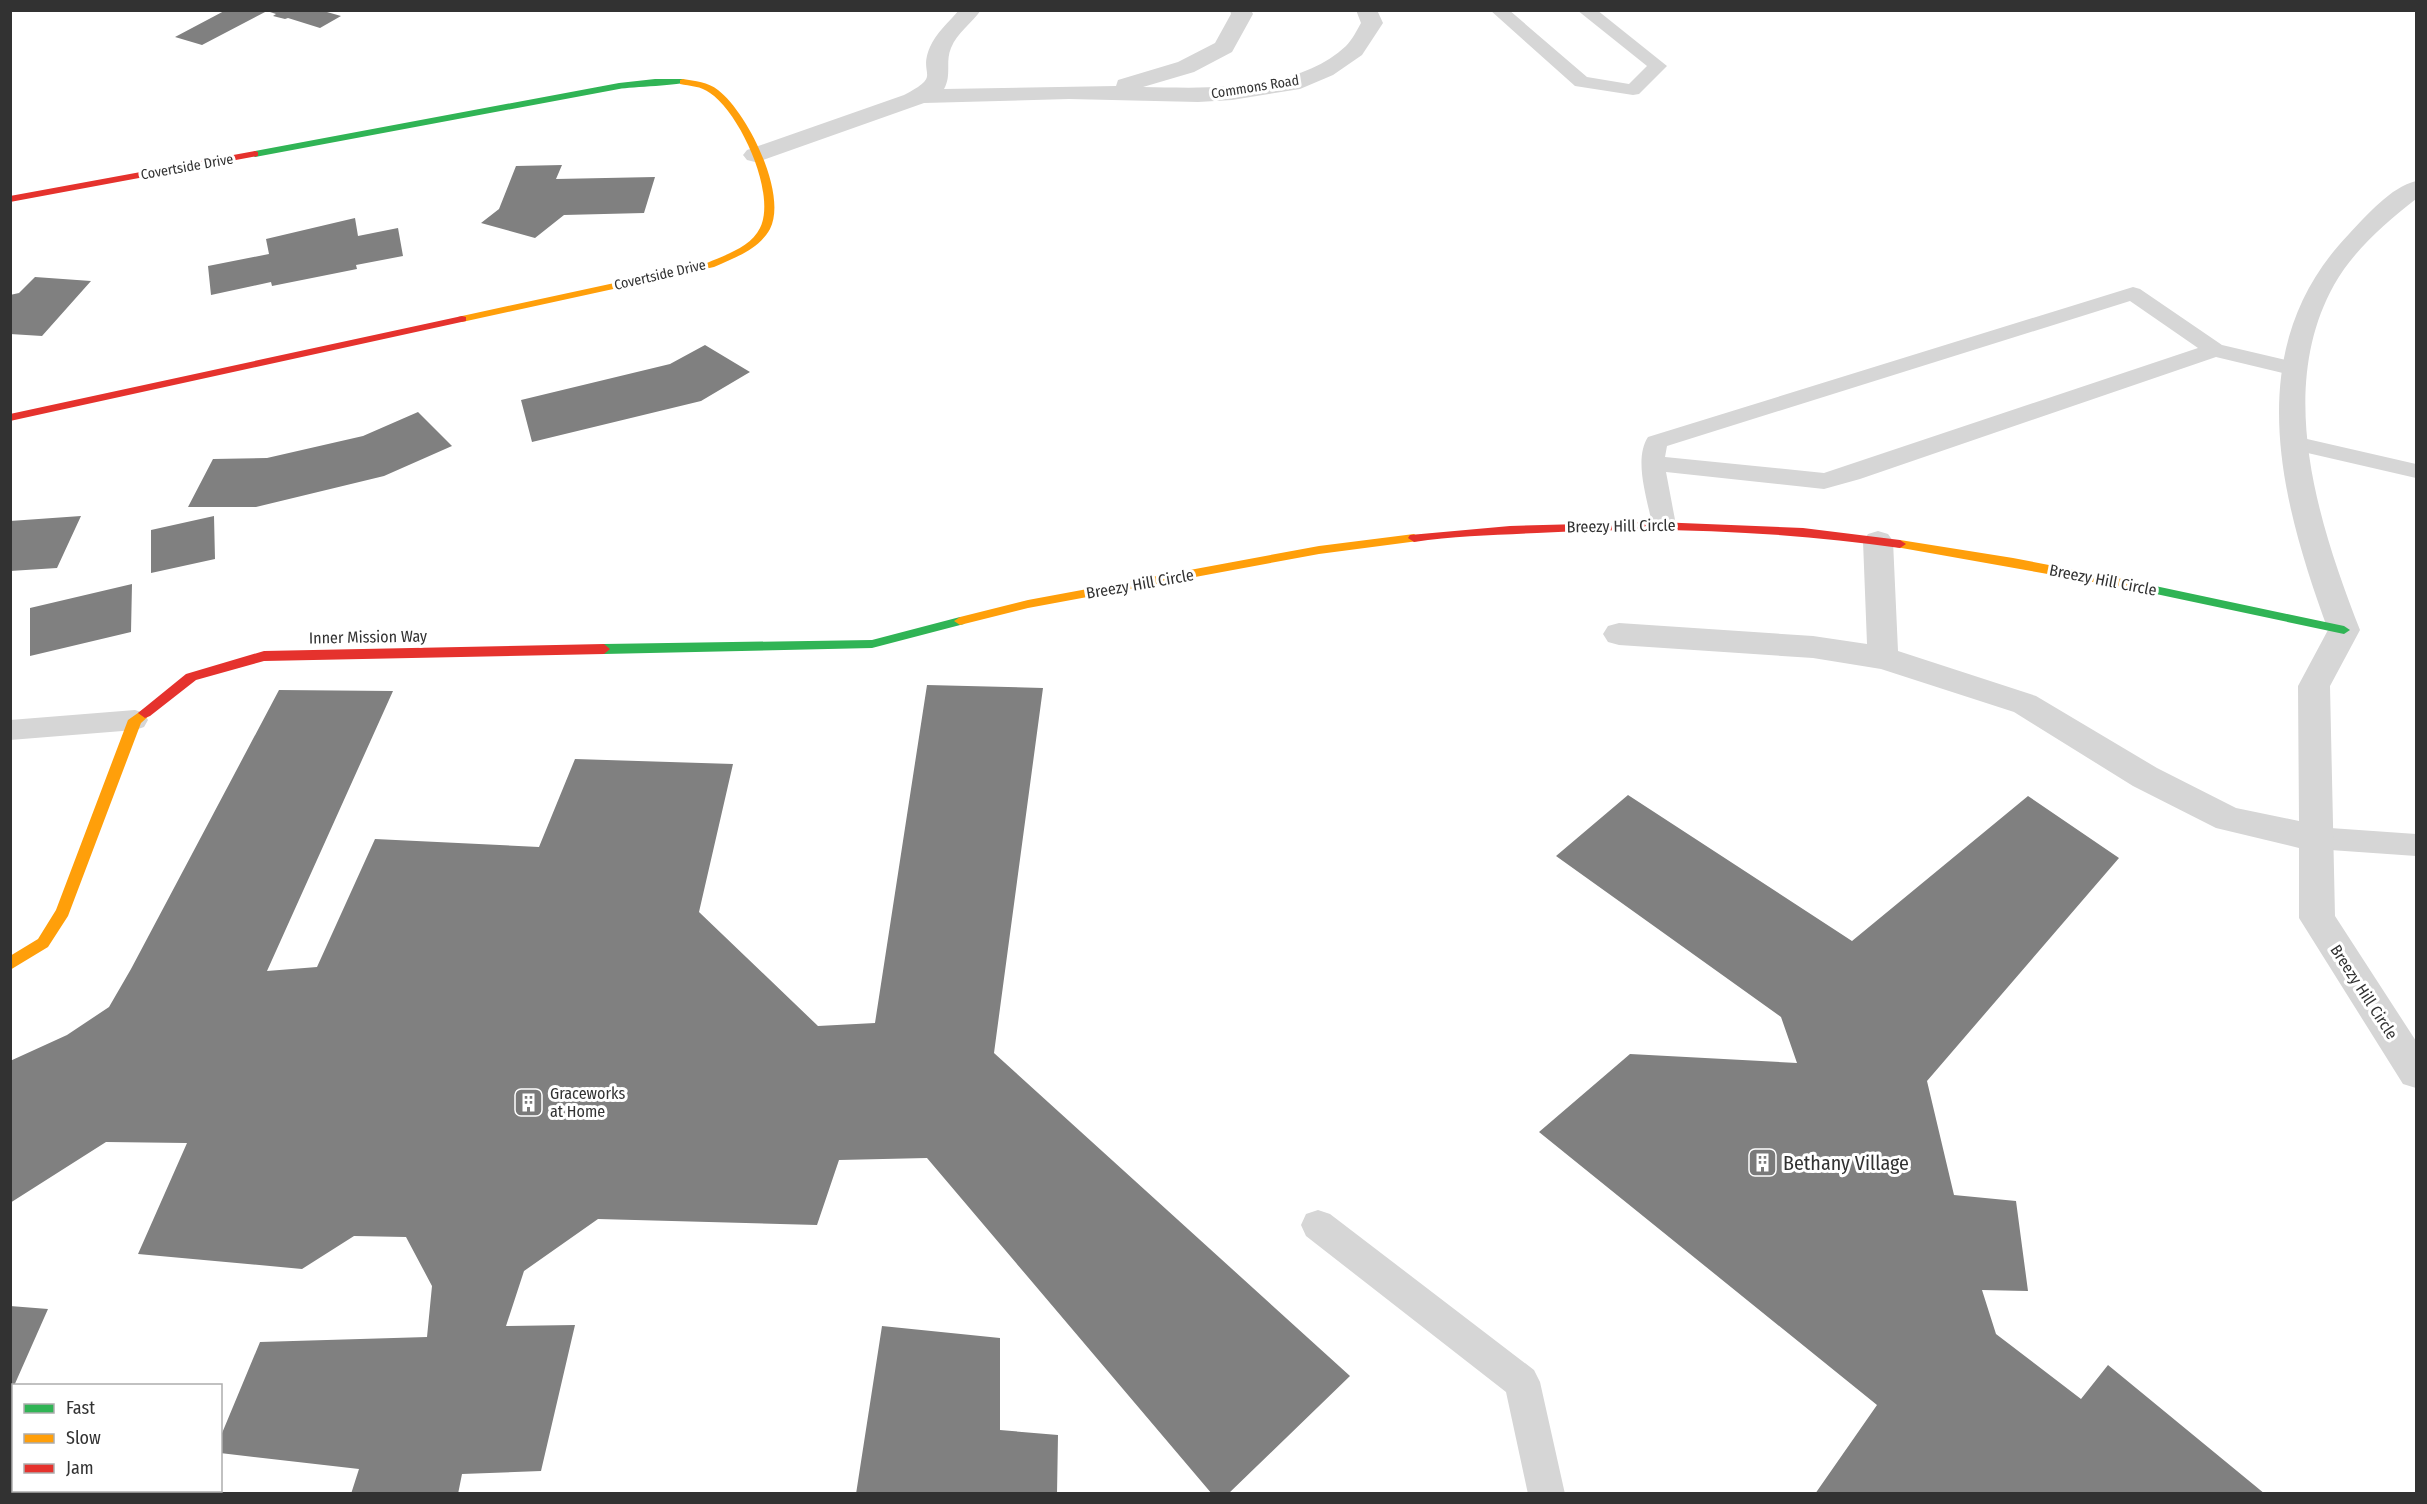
<svg xmlns="http://www.w3.org/2000/svg" width="2427" height="1504" font-family="'Fira Sans Condensed',sans-serif">
<style>
.building{fill:#808080}
.lines{fill:none;stroke-linecap:round;stroke-linejoin:round}
.lane{fill:#d6d6d6;fill-rule:evenodd}
.street{fill:#d6d6d6;fill-rule:evenodd}
.fast{fill:#30b455;fill-rule:evenodd}
.slow{fill:#ff9f0a;fill-rule:evenodd}
.jam{fill:#e5322d;fill-rule:evenodd}
.labels{text-anchor:middle;dominant-baseline:central;stroke-width:6;stroke-linejoin:round;paint-order:stroke}
.far-street-label{font-size:14px;fill:#323232;stroke:#fff}
.street-label{font-size:16px;fill:#323232;stroke:#fff}
.poi-label{font-size:16px;fill:#323232;stroke:#fff;text-anchor:start}
.near-poi-label{font-size:20px;fill:#323232;stroke:#fff;text-anchor:start}
</style>
<rect width="100%" height="100%" fill="#fff"/>
<path class="building" d="M226,10H331L327,12L341,16L320,28L288,18L285,19L273,16L276,14L267,11L202,45L175,37Z
M562,165L556,179L655,177L644,213L564,215L535,238L481,223L499,209L516,166Z
M355,218L358,236L398,228L403,256L356,265L357,269L272,286L271,282L211,295L208,266L269,254L266,239Z
M35,277L91,281L42,336L10,334V295L19,293Z
M705,345L750,372L701,401L532,442L521,400L670,364Z
M418,412L452,446L384,476L256,507H188L213,459L267,458L363,436Z
M81,516L57,568L10,571V521Z
M214,516L215,559L151,573V530Z
M132,584L131,632L30,656V608Z
M927,685L1043,688L994,1053L1350,1376L1228,1494H1212L927,1158L839,1160L817,1225L598,1219L524,1271L506,1326L575,1325L541,1471L462,1474L458,1494H351L359,1469L220,1453V1438L260,1342L427,1337L432,1286L406,1237L354,1236L302,1269L138,1254L187,1143L106,1142L10,1203V1061L67,1035L109,1007L131,969L279,690L393,691L267,971L317,967L375,839L539,847L575,759L733,764L699,912L818,1026L875,1023Z
M1628,795L1852,941L2028,796L2119,858L1927,1081L1954,1195L2016,1201L2028,1291L1982,1290L1996,1334L2081,1399L2108,1365L2265,1494H1815L1877,1405L1539,1132L1630,1054L1797,1063L1781,1017L1556,856Z
M10,1306L48,1309L10,1395Z
M882,1326L1000,1338V1430L1058,1435L1057,1494H856Z"/>
<g class="lines">
<path class="lane" d="M1490,10H1509L1587,77L1629,84L1647,66L1577,10H1597L1667,66L1639,94L1633,95L1575,86Z
M2133,287L2140,289L2222,345L2303,364L2306,369L2303,374L2295,376L2216,357L1860,479L1824,489L1666,472L1676,525L1672,531L1664,533L1656,531L1652,525C1648,500 1633,460 1648,437ZM2130,301L2198,348L1824,473L1665,457L1667,446Z
M2294,436L2416,464V478L2286,448L2283,443L2286,438Z
M135,710L144,713L148,720L144,727L135,730L10,740V720Z
M2316,827L2416,834V856L2316,849L2306,846L2302,838L2306,830Z
M1318,1210L1330,1214L1534,1370L1540,1382L1565,1494H1528L1506,1392L1306,1236L1301,1225L1306,1214Z"/>
<path class="street" d="M959,10H981C972,23 957,33 951,48C945,62 952,75 944,89L1116,86L1118,80L1178,62L1215,43L1231,14L1230,10H1251L1253,14L1232,52L1194,72L1143,87C1206,88 1296,93 1346,46C1352,40 1357,30 1361,23L1356,10H1377L1383,23L1362,55L1333,75L1300,89L1232,100L1198,102L1069,99L924,103L763,160L755,162L747,160L743,155L747,150L904,95C944,74 917,77 930,47C936,33 949,22 959,10Z
M2416,181V199C2386,222 2353,251 2334,285C2275,391 2319,525 2360,630L2330,686L2335,916L2416,1041V1088L2403,1084L2299,918V848L2216,828L2133,786L2014,712L1881,669L1813,658L1619,645L1608,642L1603,634L1608,626L1619,623L1813,636L1867,644L1863,541L1868,534L1878,531L1888,534L1893,541L1898,651L2036,696L2157,768L2236,808L2299,821L2298,686L2328,630C2280,498 2239,348 2349,234C2367,215 2391,187 2416,181Z"/>
<path class="fast" d="M655,79H683L688,82C682,85 631,87 619,89L255,157L250,154L255,151L619,83Z
M2127,580L2344,626L2350,630L2344,634L2123,587L2121,584L2123,581Z
M960,617L966,621L964,624L872,648L604,654L598,649L604,644L872,640Z"/>
<path class="slow" d="M683,79C695,81 708,82 718,90C747,112 788,194 770,229C758,250 734,258 714,267L462,322L458,321V317L462,316L707,263C725,255 751,247 760,228C777,194 740,113 710,93C701,86 690,86 680,84V80Z
M1414,534L1420,538L1418,541L1319,554L1028,608L960,625L954,621L960,617L1028,600L1319,546Z
M1900,540L2013,558L2127,580L2133,584L2127,588L1896,547L1894,544Z
M145,708L152,713L141,723L68,916L48,947L10,970V956L38,939L56,910L128,720Z"/>
<path class="jam" d="M255,151L258,152V156L10,202V196Z
M462,316L466,317V321L10,421V414Z
M1657,522L1803,528L1900,540L1906,544L1900,548C1779,531 1658,526 1537,533C1496,535 1455,536 1414,542L1408,538L1410,535L1510,526Z
M604,644L610,649L604,654L264,661L196,680L150,716L145,718L138,713L186,674L264,651Z"/>
</g>
<defs>
<symbol id="building-square" viewBox="-11 -11 22 22"><rect x="-9" y="-9" width="18" height="18" rx="4" fill="#7a7a7a" stroke="#fff"/><path d="M-4-6H4V6H1V3H-1V6H-4ZM-2.5-4.3h1.7v1.8h-1.7ZM.8-4.3h1.7v1.8H.8ZM-2.5-1h1.7V.8h-1.7ZM.8-1h1.7V.8H.8Z" fill="#fff"/></symbol>
</defs>
<g fill-rule="evenodd">
<use href="#building-square" x="512" y="1086" width="33" height="33"/>
<use href="#building-square" x="1746" y="1146" width="33" height="33"/>
</g>
<g class="labels">
<g class="far-street-label">
<text transform="translate(1255 87) rotate(-9)">Commons Road</text>
<text transform="translate(187 167) rotate(-10)">Covertside Drive</text>
<text transform="translate(660 275) rotate(-13)">Covertside Drive</text>
</g>
<g class="street-label">
<text transform="translate(1621 526) rotate(-1)">Breezy Hill Circle</text>
<text transform="translate(2103 580) rotate(11)">Breezy Hill Circle</text>
<text transform="translate(1140 584) rotate(-10)">Breezy Hill Circle</text>
<text transform="translate(368 637) rotate(-1)">Inner Mission Way</text>
<text transform="translate(2364 992) rotate(57)">Breezy Hill Circle</text>
</g>
<g class="poi-label">
<text x="550" y="1093">Graceworks<tspan x="550" dy="18">at Home</tspan></text>
</g>
<g class="near-poi-label">
<text x="1783" y="1163">Bethany Village</text>
</g>
</g>
<rect width="2427" height="1504" fill="none" stroke="#323232" stroke-width="24"/>
<rect x="12" y="1384" width="210" height="108" fill="#ffffff" stroke="#adadad" stroke-width="1.5"/>
<rect x="24" y="1404" width="30" height="9" fill="#30b455" stroke="#adadad" stroke-width="1.5"/>
<text x="66" y="1414" font-size="18" fill="#323232">Fast</text>
<rect x="24" y="1434" width="30" height="9" fill="#ff9f0a" stroke="#adadad" stroke-width="1.5"/>
<text x="66" y="1444" font-size="18" fill="#323232">Slow</text>
<rect x="24" y="1464" width="30" height="9" fill="#e5322d" stroke="#adadad" stroke-width="1.5"/>
<text x="66" y="1474" font-size="18" fill="#323232">Jam</text>
</svg>
